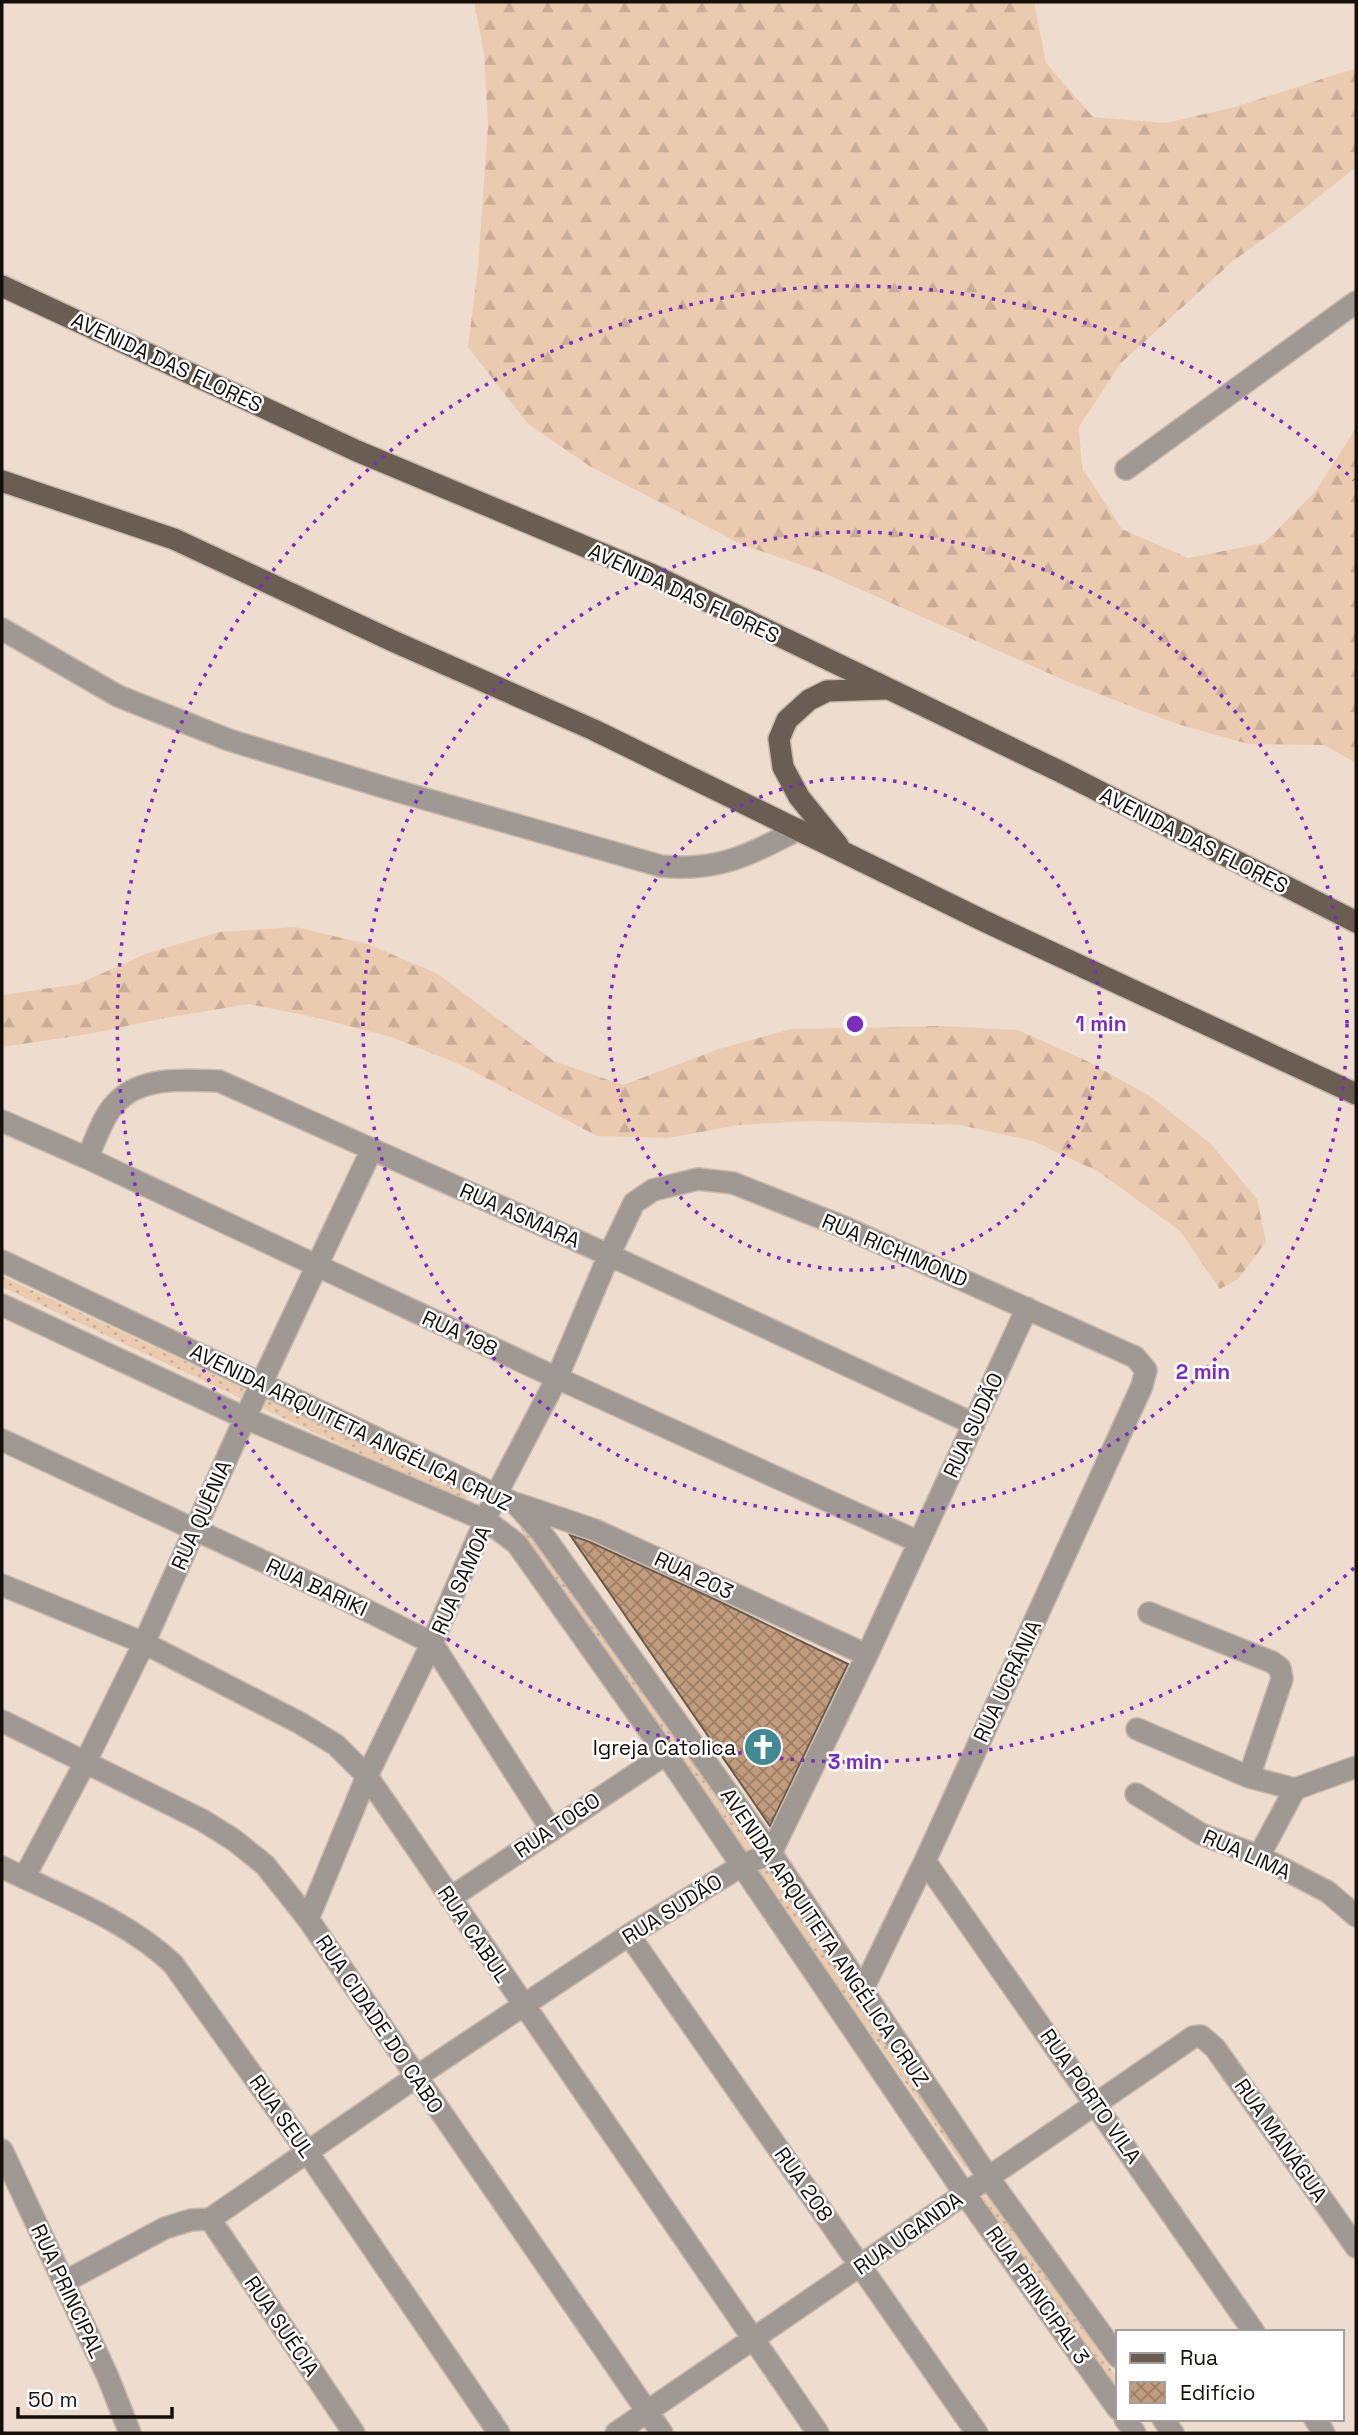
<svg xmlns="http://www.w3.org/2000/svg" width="1358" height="2435" font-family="'Space Grotesk',sans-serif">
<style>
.grass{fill:url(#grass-dots)}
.forest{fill:url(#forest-firs)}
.building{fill:url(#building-cross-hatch);stroke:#695a4d;stroke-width:2}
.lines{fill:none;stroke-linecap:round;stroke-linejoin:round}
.minor-casing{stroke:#c7b8ab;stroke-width:24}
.major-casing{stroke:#c7b8ab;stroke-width:24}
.minor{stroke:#a09892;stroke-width:21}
.major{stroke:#6a5e53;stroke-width:21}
.ring{fill:none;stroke:#7b2cbf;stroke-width:3.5;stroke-dasharray:3.5 7}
.labels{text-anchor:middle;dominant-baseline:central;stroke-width:5;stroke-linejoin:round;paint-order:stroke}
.street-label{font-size:21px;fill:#150f0a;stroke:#fff}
.poi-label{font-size:21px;fill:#150f0a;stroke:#fff;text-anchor:end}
.centre{fill:#7b2cbf;stroke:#fff;stroke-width:3.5}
.ring-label{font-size:21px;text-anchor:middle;font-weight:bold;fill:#7b2cbf;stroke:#fff;stroke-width:5;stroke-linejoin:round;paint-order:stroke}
</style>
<defs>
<pattern id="grass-dots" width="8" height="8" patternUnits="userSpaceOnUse" patternTransform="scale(1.75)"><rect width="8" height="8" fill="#ebcbb0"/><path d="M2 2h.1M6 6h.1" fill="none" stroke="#c9ad96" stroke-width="1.8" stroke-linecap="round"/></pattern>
<pattern id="forest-firs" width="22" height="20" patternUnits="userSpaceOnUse" patternTransform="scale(1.75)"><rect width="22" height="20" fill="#ebcbb0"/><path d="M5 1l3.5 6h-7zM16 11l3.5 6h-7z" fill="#c9ad96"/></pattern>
<pattern id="building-cross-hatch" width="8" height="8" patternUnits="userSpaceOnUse" patternTransform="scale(1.75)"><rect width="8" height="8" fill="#c29c7c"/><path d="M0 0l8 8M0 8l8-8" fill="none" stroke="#9c7e64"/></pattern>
</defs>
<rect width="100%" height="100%" fill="#eeddce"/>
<path class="grass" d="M2,1276L462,1490L467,1497L462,1501L2,1287Z
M524,1523L667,1717L973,2170L964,2167L522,1532L521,1527Z
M984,2196L993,2199L1118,2379V2399L980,2199Z"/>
<path class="forest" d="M474,2H1034L1046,63L1093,117L1165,123L1235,107L1356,68V167L1291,219L1233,261L1121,363L1079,427L1082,468L1122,529L1188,558L1264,543L1315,492L1356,428V763L1324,745L1248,744L1174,723L1073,684L819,571L743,545L591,467L528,424L468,347L478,267L488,125L484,53Z
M295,927L368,944L438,974L554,1061L623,1085L719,1049L791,1029L943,1026L1018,1030L1087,1061L1150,1096L1210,1143L1257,1199L1266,1242L1238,1279L1220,1289L1180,1231L1099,1172L1033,1141L960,1125L810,1121L739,1125L668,1138L597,1136L461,1065L391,1037L318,1018L249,1004L160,1019L89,1034L2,1047V995L78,984L148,953L220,932Z"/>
<path class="building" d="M570,1535L590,1542L710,1597L848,1664L770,1826Z"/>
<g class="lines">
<defs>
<path id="minor" d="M1126,469L1356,302
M2,629L118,696L229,740L390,789L661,866C718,872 749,855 799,829
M2,1121L87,1158L557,1378L919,1542
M87,1158C96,1140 103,1114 119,1100C144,1076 187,1080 219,1081L609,1255L974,1424
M2,1261L516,1504L541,1532L771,1853L988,2177L1118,2357
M2,1305L245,1418L487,1521L517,1544L666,1754L965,2194L1118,2409
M2,1440L338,1596L432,1643L551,1829
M518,1504L595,1530L867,1655
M2,1585L144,1643L300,1723L336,1745L367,1776L818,2433
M1149,1613L1272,1662L1280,1668L1282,1679L1249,1777
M2,1721L202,1820L234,1840L265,1865L308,1919L662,2433
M1137,1729L1249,1777L1295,1789L1356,1767
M1136,1794L1201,1834L1259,1856L1328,1892L1356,1916
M1259,1856L1295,1789
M925,1861L1254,2332
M2,1867C60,1896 126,1919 173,1964L308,2153L499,2433
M24,1878L86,1761L144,1643L245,1418L372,1149
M450,1898L666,1754
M308,1919L367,1776L432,1643L497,1493L557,1378L609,1255L634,1203L653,1190L698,1179L733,1183L844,1227L1135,1357L1146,1370L1142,1386L925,1861L862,1991
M629,1935L977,2433
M2,2150L108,2377L130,2433
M210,2219L354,2433
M64,2282L165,2228L191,2220L210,2219L416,2077L629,1935L741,1866L771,1853L867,1655L1027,1308
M1125,2419L1135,2433
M1163,2419L1173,2433
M1315,2419L1324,2433
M616,2433L1193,2037L1201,2036L1215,2048L1356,2247"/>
<path id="major" d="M2,286L357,451L653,575L1063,773L1356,922
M2,481L174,539L395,642L594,730L984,921L1356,1094
M838,845L799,797L783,767L779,739L787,720L809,700L827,691L884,689"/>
</defs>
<use href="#minor" class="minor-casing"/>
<use href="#major" class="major-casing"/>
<use href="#minor" class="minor"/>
<use href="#major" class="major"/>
</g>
<g class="ring">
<circle cx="855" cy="1024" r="246"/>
<circle cx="855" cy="1024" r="492"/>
<path d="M1354 1568A738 738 0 1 1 1354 480"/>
</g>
<defs>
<symbol id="church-disc" viewBox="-11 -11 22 22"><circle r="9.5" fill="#438994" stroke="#fff"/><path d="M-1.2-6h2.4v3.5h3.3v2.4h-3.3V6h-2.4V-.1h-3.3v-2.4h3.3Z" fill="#fff"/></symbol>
</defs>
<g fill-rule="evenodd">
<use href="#church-disc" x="741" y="1725" width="44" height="44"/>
</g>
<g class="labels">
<g class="street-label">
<text transform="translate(167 362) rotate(25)">AVENIDA DAS FLORES</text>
<text transform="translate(684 593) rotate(25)">AVENIDA DAS FLORES</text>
<text transform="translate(1194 840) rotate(27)">AVENIDA DAS FLORES</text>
<text transform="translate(520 1215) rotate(24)">RUA ASMARA</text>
<text transform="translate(895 1250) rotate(23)">RUA RICHIMOND</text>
<text transform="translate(460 1333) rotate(25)">RUA 198</text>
<text transform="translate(973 1425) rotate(-65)">RUA SUDÃO</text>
<text transform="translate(351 1427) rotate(26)">AVENIDA ARQUITETA ANGÉLICA CRUZ</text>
<text transform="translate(201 1515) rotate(-66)">RUA QUÊNIA</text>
<text transform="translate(694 1575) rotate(25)">RUA 203</text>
<text transform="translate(461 1580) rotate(-66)">RUA SAMOA</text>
<text transform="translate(317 1587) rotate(25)">RUA BARIKI</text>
<text transform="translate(1007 1681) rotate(-65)">RUA UCRÂNIA</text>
<text transform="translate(557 1825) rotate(-34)">RUA TOGO</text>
<text transform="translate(1247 1854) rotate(24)">RUA LIMA</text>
<text transform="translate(672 1909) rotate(-32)">RUA SUDÃO</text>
<text transform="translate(474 1934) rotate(56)">RUA CABUL</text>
<text transform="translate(825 1937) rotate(56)">AVENIDA ARQUITETA ANGÉLICA CRUZ</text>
<text transform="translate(380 2024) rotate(56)">RUA CIDADE DO CABO</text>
<text transform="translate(1091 2096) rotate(55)">RUA PORTO VILA</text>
<text transform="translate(282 2116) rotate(55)">RUA SEUL</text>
<text transform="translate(1281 2140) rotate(55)">RUA MANÁGUA</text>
<text transform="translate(804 2184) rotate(55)">RUA 208</text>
<text transform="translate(908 2233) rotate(-35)">RUA UGANDA</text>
<text transform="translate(68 2291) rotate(65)">RUA PRINCIPAL</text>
<text transform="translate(1038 2295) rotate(55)">RUA PRINCIPAL 3</text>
<text transform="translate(282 2326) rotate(56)">RUA SUÉCIA</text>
</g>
<g class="poi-label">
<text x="736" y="1747">Igreja Catolica</text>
</g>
</g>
<circle cx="855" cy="1024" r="10" class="centre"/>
<g class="ring-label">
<text x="1101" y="1031">1 min</text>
<text x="1203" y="1379">2 min</text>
<text x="855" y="1769">3 min</text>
</g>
<rect width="1358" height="2435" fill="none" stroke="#150f0a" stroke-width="7"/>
<rect x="1116" y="2330" width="228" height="91" fill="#ffffff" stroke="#a19f9d" stroke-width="2"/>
<rect x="1130" y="2353" width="35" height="10" fill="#6a5e53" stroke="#a19f9d" stroke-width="2"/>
<text x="1180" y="2365" font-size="21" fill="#150f0a">Rua</text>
<rect x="1130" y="2382" width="35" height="21" fill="url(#building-cross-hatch)" stroke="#a19f9d" stroke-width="2"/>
<text x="1180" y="2400" font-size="21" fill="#150f0a">Edifício</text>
<path d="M18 2407v10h154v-10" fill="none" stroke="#150f0a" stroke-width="3.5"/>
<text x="28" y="2407" font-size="21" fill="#150f0a" stroke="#ffffff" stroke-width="5" paint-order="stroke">50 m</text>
</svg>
